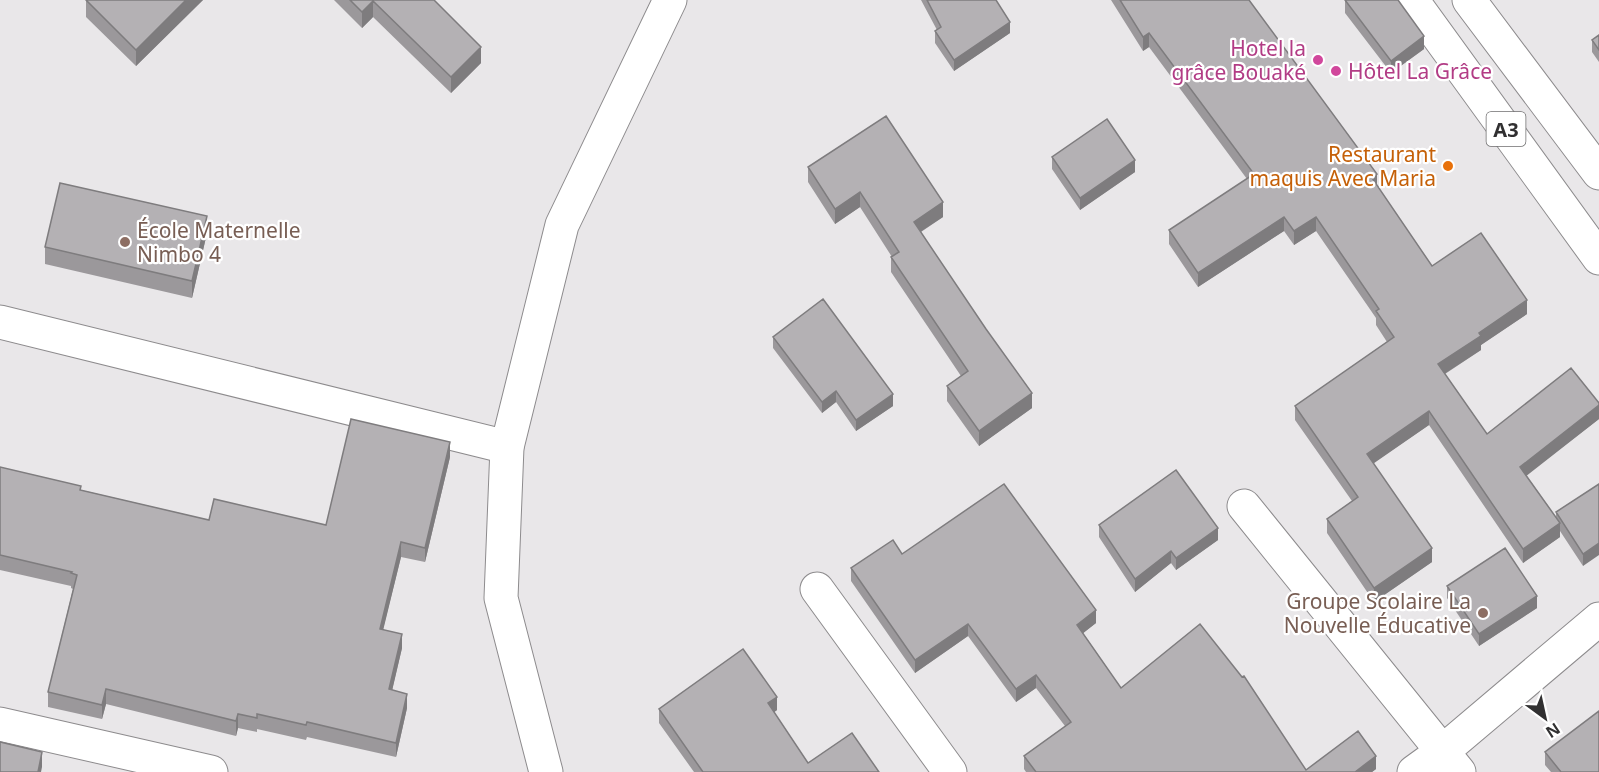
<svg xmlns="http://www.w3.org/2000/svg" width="1599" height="772" font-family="'Noto Sans',sans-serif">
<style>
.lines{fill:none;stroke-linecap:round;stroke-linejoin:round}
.street-casing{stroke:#8d8b8d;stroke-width:35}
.secondary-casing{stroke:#8d8b8d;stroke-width:35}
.highway-casing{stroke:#8d8b8d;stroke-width:35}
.street{stroke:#fff;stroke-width:33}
.secondary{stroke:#fff;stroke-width:33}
.highway{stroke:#fff;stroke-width:33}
.wall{fill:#9b989b}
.shaded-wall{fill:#7e7c7e}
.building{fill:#b4b1b4;stroke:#7e7c7e;stroke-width:1.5}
.hotel-dot{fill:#d1479c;stroke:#fff;stroke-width:2}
.food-dot{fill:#e8710a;stroke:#fff;stroke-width:2}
.education-dot{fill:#8d6e63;stroke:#fff;stroke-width:2}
.labels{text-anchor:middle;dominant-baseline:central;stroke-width:4.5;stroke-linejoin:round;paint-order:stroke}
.shield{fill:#fff;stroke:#6f6e6f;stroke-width:1.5}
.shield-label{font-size:20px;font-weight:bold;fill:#313031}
.hotel-label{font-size:21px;fill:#b23c85;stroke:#fff;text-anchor:end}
.food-label{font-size:21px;fill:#c56008;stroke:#fff;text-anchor:end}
.education-label{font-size:21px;fill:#785e54;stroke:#fff;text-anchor:start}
</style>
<rect width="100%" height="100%" fill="#e9e7e9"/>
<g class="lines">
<defs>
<path id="street" d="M0,322L507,447
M1244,506L1459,772
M817,589L950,772
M0,724L211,772
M1414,772L1443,751L1599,619"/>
<path id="secondary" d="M546,772L501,598L507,447L562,225L670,0"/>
<path id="highway" d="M1412,0L1599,258
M1469,0L1599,173"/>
</defs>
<use href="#street" class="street-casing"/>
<use href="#secondary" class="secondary-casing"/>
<use href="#highway" class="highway-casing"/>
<use href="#street" class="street"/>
<use href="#secondary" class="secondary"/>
<use href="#highway" class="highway"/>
</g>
<path class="wall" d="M86,0H203L136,66L86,17Z
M334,0H434L481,63L451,93L373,17L362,28Z
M921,0H996L1010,33L954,71L935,43V31L937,30Z
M1111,0H1249L1432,266L1527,314L1481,345V350L1445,374L1487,434L1599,419L1526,475L1556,517V512L1599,484L1583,566L1560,531V537L1523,563L1429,425L1373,463L1432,562L1374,602L1327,533V519L1352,501L1295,420V406L1387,342L1376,325V318L1316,231L1294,245L1284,231L1198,287L1169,244V230L1247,179L1149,47L1143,51Z
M1345,0L1424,49L1391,73L1345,13Z
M1599,35V62L1592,52V40Z
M1052,157L1135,172L1080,210L1052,169Z
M808,167L943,217L921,232L1032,408L979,446L947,401V386L961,376L891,272V257H892L860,207L835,224L808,182Z
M207,233L192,298L45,264V247Z
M773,337L893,406L856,431L836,402L822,413L773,348Z
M450,457L425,562L401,557L383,629L402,648L392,690L407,708L396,757L307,737L306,740L257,729V732L238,728L236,736L106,704L102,719L48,707V692L73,589L71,588V586L0,570V467L81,490L209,520L326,525Z
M1099,525L1218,540L1176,570L1171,563L1135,592L1099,537Z
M902,554L1096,623L1083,633L1121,688L1306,770L1376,769L1372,772H1026L1024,769V756L1065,726L1036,688L1016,702L968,636L915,673L851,581V568Z
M1447,586L1537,608L1479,646L1447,598Z
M659,709L777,710L774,712L808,763L879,772H694L659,723Z
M1545,752L1599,772H1551L1545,765Z"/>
<path class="shaded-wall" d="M186,0H203L136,66V50Z
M373,1V17L362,28V12Z
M1010,22V33L954,71V60Z
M1149,33V47L1143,51V37Z
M1424,36V49L1391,73V61Z
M481,47V63L451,93V77Z
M1135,160V172L1080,210V198Z
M1377,174V188L1372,178Z
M860,192V207L835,224V209Z
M943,202V217L914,236V222Z
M207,216V233L192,298V281Z
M1284,217V231L1198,287V273Z
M1316,217V231L1294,245V231Z
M1527,300V314L1481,345V350L1438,378V364L1479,333Z
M836,391V402L822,413V402Z
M1032,393V408L979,446V431Z
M893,394V406L856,431V420Z
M1599,405V419L1520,481V467Z
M1429,411V425L1367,468V454Z
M450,442V457L425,562V548Z
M1560,523V537L1523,563V549Z
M1218,528V540L1176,570V558Z
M401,542V557L380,643V629Z
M1599,543V555L1583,566V554Z
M1432,548V562L1374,602V588Z
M1171,551V563L1135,592V579Z
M1537,596V608L1479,646V634Z
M1096,610V623L1077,638V625Z
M968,624V636L915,673V660Z
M402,634V648L389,704V689Z
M1036,675V688L1016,702V689Z
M106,689V704L102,719V705Z
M407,694V708L396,757V743Z
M777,697V710L768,717V703Z
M238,714V728L236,736V721Z
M42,752V767L41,772H38Z
M1376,756V769L1372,772H1355Z"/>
<path class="building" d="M86,0H186L136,50Z
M350,0H434L481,47L451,77L373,1L362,12Z
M927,0H996L1010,22L954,60L935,31L941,27Z
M1120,0H1249L1377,174L1372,178L1432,266L1481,233L1527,300L1479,333L1481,336L1438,364L1487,434L1571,368L1599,403V405L1520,467L1560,523L1523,549L1429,411L1367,454L1432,548L1374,588L1327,519L1358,497L1295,406L1394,337L1376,311L1379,309L1316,217L1294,231L1284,217L1198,273L1169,230L1254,174L1149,33L1143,37Z
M1345,0H1398L1424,36L1391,61Z
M1599,35V50L1592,40Z
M886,116L943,202L914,222L986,329L1032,393L979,431L947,386L968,371L891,257L899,252L860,192L835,209L808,167Z
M1107,119L1135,160L1080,198L1052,157Z
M60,183L207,216L192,281L45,247Z
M823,299L893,394L856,420L836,391L822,402L773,337Z
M351,419L450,442L425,548L401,542L380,629L402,634L389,689L407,694L396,743L307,722L306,725L257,714V718L238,714L236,721L106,689L102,705L48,692L77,575L71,573L72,572L0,555V467L81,486L80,490L209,520L214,499L326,525Z
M1176,470L1218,528L1176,558L1171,551L1135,579L1099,525Z
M1004,484L1096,610L1077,625L1121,688L1200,624L1242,677L1244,676L1306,770L1358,731L1376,756L1355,772H1036L1024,756L1071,722L1036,675L1016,689L968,624L915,660L851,568L893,540L902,554Z
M1599,484V543L1583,554L1556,512Z
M1505,548L1537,596L1479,634L1447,586Z
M743,649L777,697L768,703L808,763L852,733L879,772H703L659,709Z
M1599,711V772H1561L1545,752Z
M0,742L42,752L38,772H0Z"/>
<g class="hotel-dot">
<circle cx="1318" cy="60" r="6"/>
<circle cx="1336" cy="71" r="6"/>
</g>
<circle class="food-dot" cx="1448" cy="166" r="6"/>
<g class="education-dot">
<circle cx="125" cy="242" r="6"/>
<circle cx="1483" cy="613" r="6"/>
</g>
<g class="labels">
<rect class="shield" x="1486.5" y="112" width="39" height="34" rx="4.5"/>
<g class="shield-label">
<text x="1506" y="129">A3</text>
</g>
<g class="hotel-label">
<text x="1306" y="48">Hotel la<tspan x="1306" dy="24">grâce Bouaké</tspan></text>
<text x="1348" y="71" text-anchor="start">Hôtel La Grâce</text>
</g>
<g class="food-label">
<text x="1436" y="154">Restaurant<tspan x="1436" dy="24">maquis Avec Maria</tspan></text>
</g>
<g class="education-label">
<text x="137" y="230">École Maternelle<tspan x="137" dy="24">Nimbo 4</tspan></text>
<text x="1471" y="601" text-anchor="end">Groupe Scolaire La<tspan x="1471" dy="24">Nouvelle Éducative</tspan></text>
</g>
</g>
<g transform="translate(1545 718) rotate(147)" stroke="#ffffff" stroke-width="4.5" paint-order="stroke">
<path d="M0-4.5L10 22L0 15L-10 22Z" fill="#313031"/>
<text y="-9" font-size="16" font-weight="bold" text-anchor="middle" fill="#313031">N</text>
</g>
</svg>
